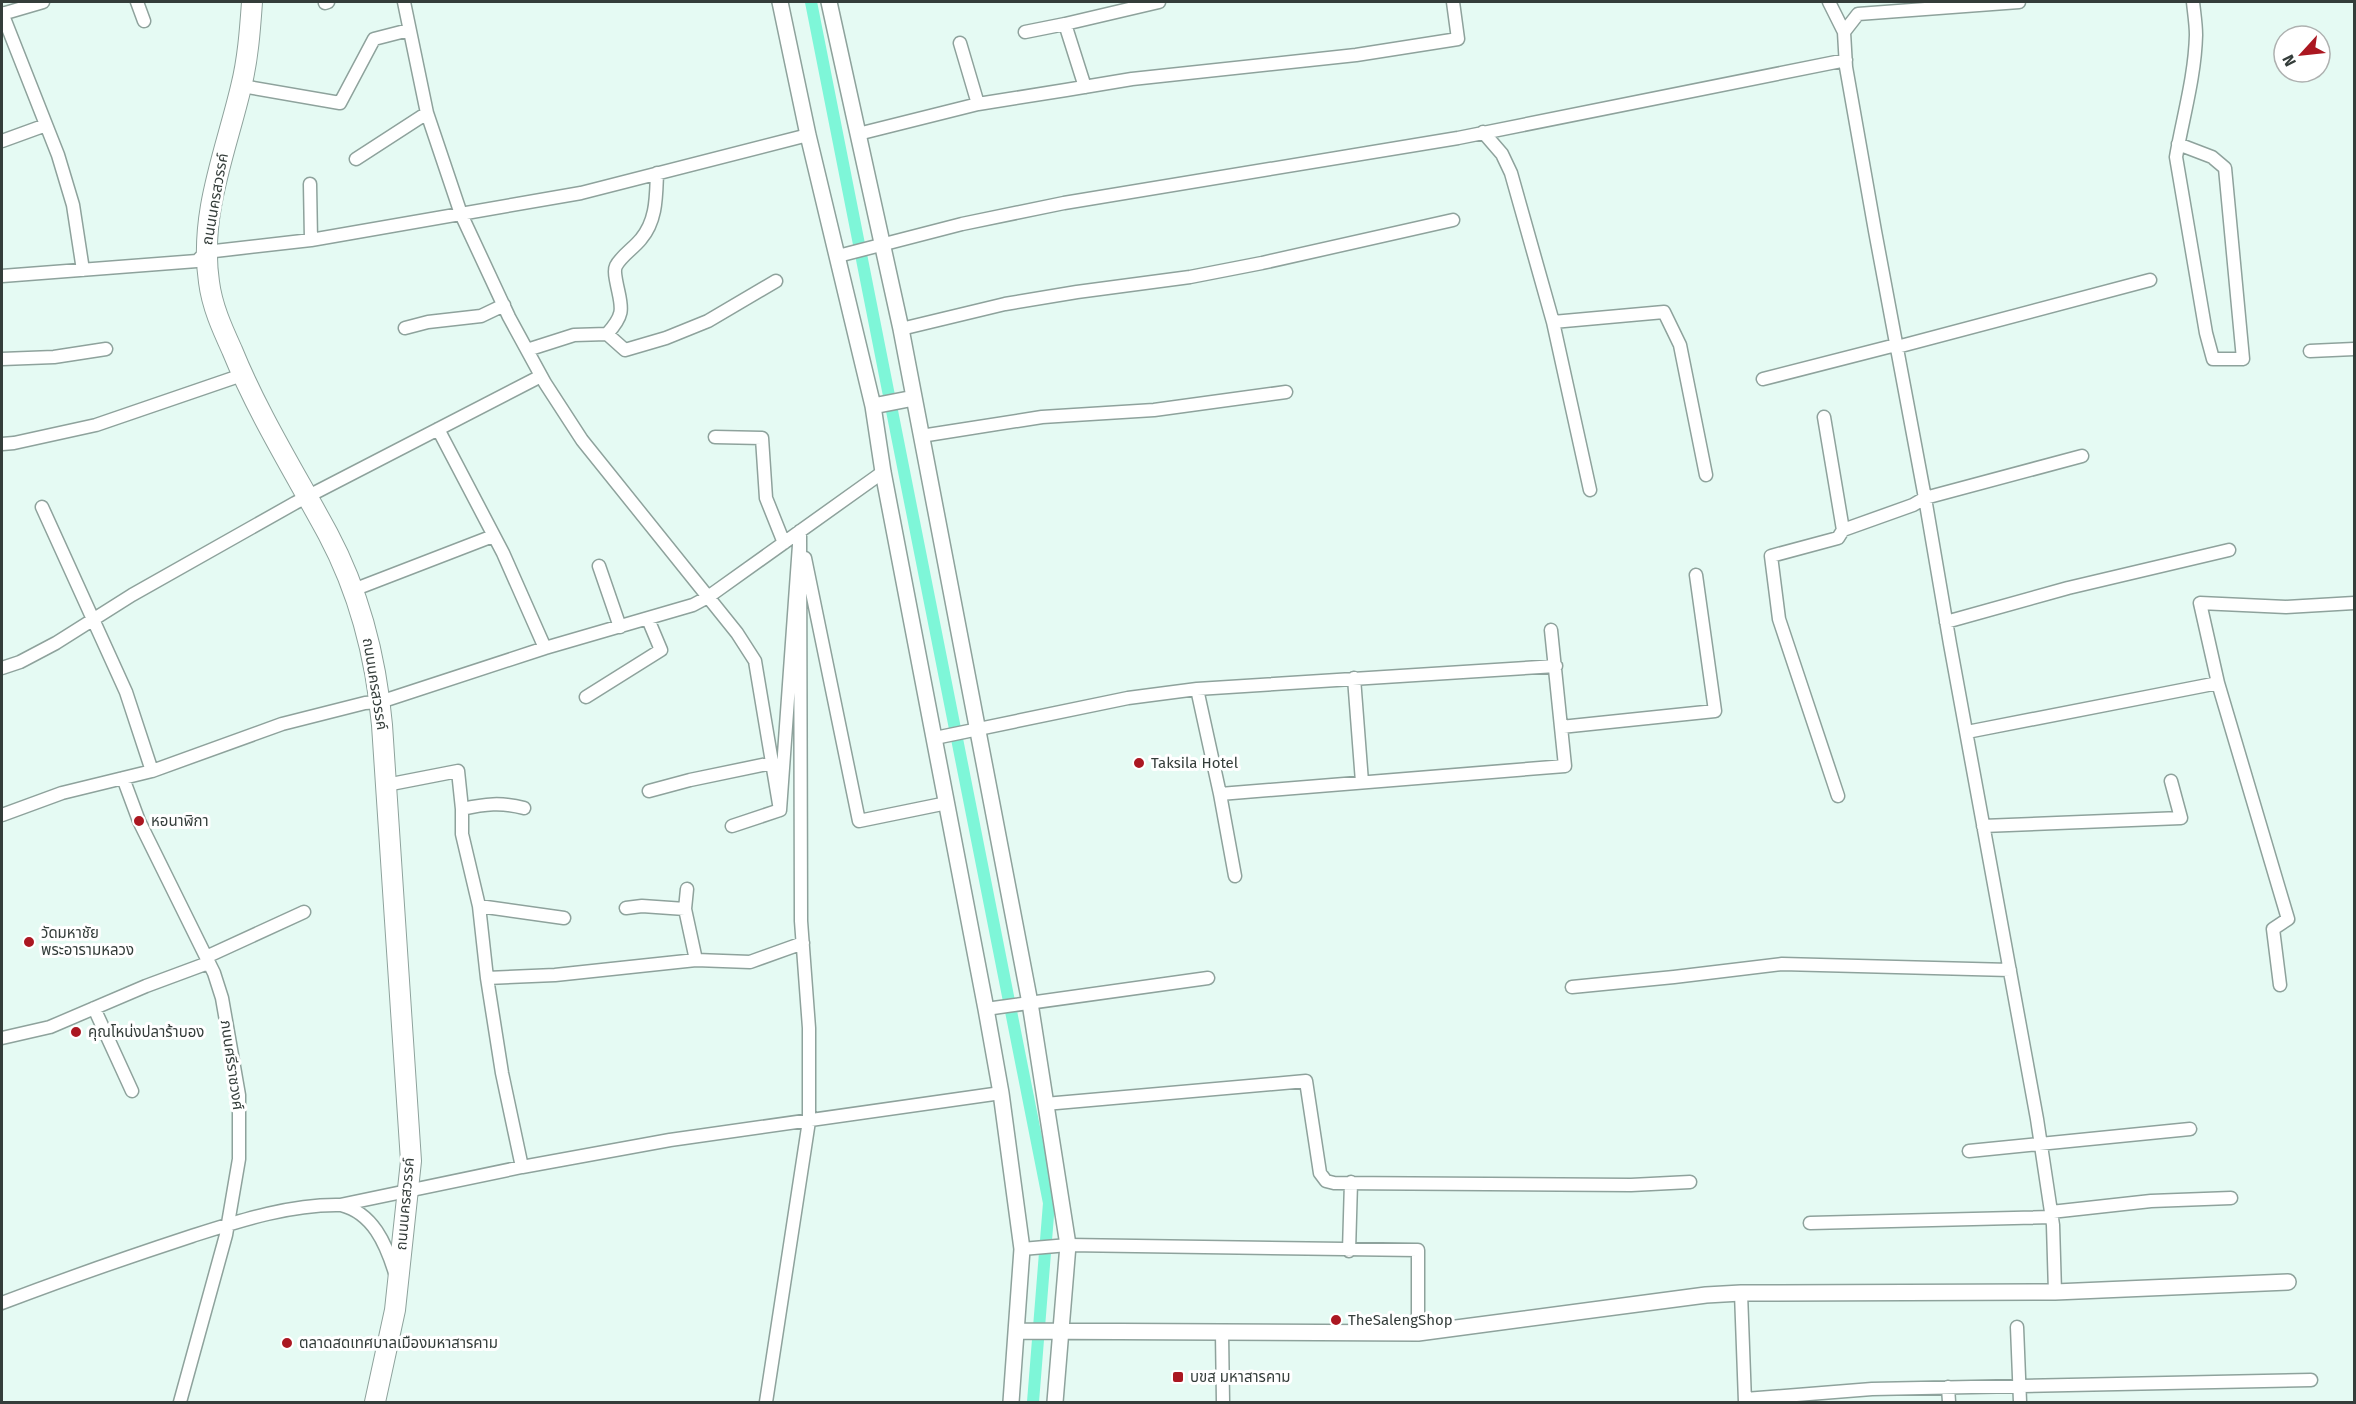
<svg xmlns="http://www.w3.org/2000/svg" width="2356" height="1404" font-family="'Fira Sans','Noto Sans Thai',sans-serif">
<style>
.lines{fill:none;stroke-linecap:round;stroke-linejoin:round}
.canal{stroke:#7ef6d8;stroke-width:12}
.minor-casing{stroke:#8ea29c;stroke-width:15}
.tertiary-casing{stroke:#8ea29c;stroke-width:18}
.primary-casing{stroke:#8ea29c;stroke-width:22}
.minor{stroke:#fff;stroke-width:12}
.tertiary{stroke:#fff;stroke-width:15}
.primary{stroke:#fff;stroke-width:20}
.poi-dot{fill:#ab1721;stroke:#fff;stroke-width:2}
.labels{text-anchor:middle;dominant-baseline:central;stroke-width:6;stroke-linejoin:round;paint-order:stroke}
.street-label{font-size:15px;fill:#343d3a;stroke:#fff}
.poi-label{font-size:15px;fill:#343d3a;stroke:#fff;text-anchor:start}
</style>
<rect width="100%" height="100%" fill="#e5faf3"/>
<g class="lines">
<path class="canal" d="M811,2L1049,1203L1033,1402"/>
<defs>
<path id="minor" d="M137,2L144,21
M404,2L427,113L461,214L509,317L545,383L582,440L737,633L755,661L780,810L800,531L801,921L809,1028V1121L766,1402
M1829,2L1844,32
M2019,2L1858,14L1844,32L1846,67L1875,231L1925,498L1950,644L2037,1119L2053,1225L2055,1292
M325,3L328,2
M2,13L58,155L73,205L83,270
M2,14L43,2
M1025,32L1065,24
M960,43L978,104
M242,86L340,103L374,39L409,30
M1085,87L1065,24L1159,2
M1483,132L1502,154L1511,173L1553,322L1590,490
M858,134L978,104L1066,90L1132,79L1356,55L1458,39L1453,2
M2,141L46,125
M2178,144L2212,157L2225,168L2243,359H2213L2206,333L2176,157C2183,117 2195,76 2196,35C2196,24 2194,12 2193,2
M356,159L427,113
M310,184L311,240
M838,256L962,224L1064,203L1458,138L1846,60
M2,276L197,261L206,252L311,240L581,193L808,135
M1553,322L1664,312L1680,345L1706,475
M405,328L428,322L481,316L504,305
M901,329L1005,304L1077,292L1190,277L1262,263L1453,220
M607,334C627,312 621,307 616,280C615,275 614,270 616,266C621,256 634,248 641,239C657,220 656,196 657,173
M1897,347L2150,280
M527,350L574,335L607,334L625,350L666,338L708,321L776,281
M2310,351L2354,349
M2,359L54,357L106,349
M1763,379L1896,345
M1824,417L1843,530
M438,429L503,553L545,648
M921,436L1042,417L1154,410L1286,392
M715,437L762,438L766,498L784,543
M2,444L14,443L96,425L242,375
M42,507L126,692L152,771
M805,558L859,821L947,803
M599,566L620,627
M353,590L493,536
M1946,622L2068,588L2229,550
M2,668L20,662L56,643L132,595L295,503L541,376
M1354,678L1362,782
M2218,683L2288,919L2273,929L2280,985
M1197,689L1220,794L1235,876
M586,697L661,650L648,619
M1561,727L1715,711L1696,575
M1967,732L2218,683L2200,603L2286,607L2354,603
M935,738L1128,698L1197,689L1556,666
M123,778L139,821L214,973L222,998L239,1095V1159L226,1235L180,1402
M386,785L458,771L462,809V834L479,906L487,978L502,1073L522,1167
M649,791L690,780L772,763
M1220,794L1565,766L1551,630
M1838,796L1779,619L1771,556L1838,538L1843,530L1913,505L1925,498L2082,456
M462,809C485,804 501,802 524,808
M2,815L62,793L152,771L282,724L365,703L380,702L545,648L693,605L708,597L883,472
M732,826L780,810
M1983,826L2181,818L2171,781
M687,889L685,909L696,960
M479,906L564,918
M626,908L642,906L685,909
M206,957L304,912
M487,978L555,975L696,960L750,962L803,943
M1572,987L1674,977L1782,964L2010,970
M94,1008L132,1091
M986,1009L1208,978
M2,1038L50,1027L146,986L208,963
M1045,1104L1306,1081L1320,1173L1326,1181L1334,1183L1631,1185L1690,1182
M1969,1151L2190,1129
M341,1205C373,1213 386,1244 395,1273
M2051,1212L2151,1201L2231,1198
M1810,1223L2052,1217
M1022,1249L1068,1245L1418,1250V1333
M1349,1251L1351,1182
M1741,1293L1745,1402
M2,1303C65,1279 128,1257 192,1236C239,1221 290,1204 340,1205L522,1167L670,1140L1001,1093
M2017,1327L2020,1402
M1222,1333L1223,1402
M1948,1387L1949,1402
M1745,1399L1872,1389L2311,1380"/>
<path id="tertiary" d="M780,2L808,135L873,406L883,472L986,1009L1001,1093L1022,1249L1011,1402
M829,2L901,329L1030,1003L1068,1245L1055,1402
M873,406L914,398
M1017,1331L1418,1333L1706,1295L1741,1293L2055,1292L2288,1282"/>
<path id="primary" d="M252,2C250,30 248,59 241,87C226,151 199,214 209,282C212,306 222,328 232,350C258,414 295,473 328,534C360,594 376,658 382,725L411,1161L395,1310L375,1402"/>
</defs>
<use href="#minor" class="minor-casing"/>
<use href="#tertiary" class="tertiary-casing"/>
<use href="#primary" class="primary-casing"/>
<use href="#minor" class="minor"/>
<use href="#tertiary" class="tertiary"/>
<use href="#primary" class="primary"/>
</g>
<g class="poi-dot">
<circle cx="1139" cy="763" r="6"/>
<circle cx="139" cy="821" r="6"/>
<circle cx="29" cy="942" r="6"/>
<circle cx="76" cy="1032" r="6"/>
<circle cx="1336" cy="1320" r="6"/>
<circle cx="287" cy="1343" r="6"/>
<rect x="1172" y="1371" width="12" height="12" rx="3"/>
</g>
<g class="labels">
<g class="street-label">
<text transform="translate(215 199) rotate(-80)">ถนนนครสวรรค์</text>
<text transform="translate(375 684) rotate(81)">ถนนนครสวรรค์</text>
<text transform="translate(232 1065) rotate(82)">ภนนศรีราชวงศ์</text>
<text transform="translate(405 1204) rotate(-85)">ถนนนครสวรรค์</text>
</g>
<g class="poi-label">
<text x="1151" y="763">Taksila Hotel</text>
<text x="151" y="821">หอนาฬิกา</text>
<text x="41" y="933">วัดมหาชัย<tspan x="41" dy="17">พระอารามหลวง</tspan></text>
<text x="88" y="1032">คุณโหน่งปลาร้าบอง</text>
<text x="1348" y="1320">TheSalengShop</text>
<text x="299" y="1343">ตลาดสดเทศบาลเมืองมหาสารคาม</text>
<text x="1190" y="1377">บขส มหาสารคาม</text>
</g>
</g>
<rect width="2356" height="1404" fill="none" stroke="#343d3a" stroke-width="6"/>
<g transform="translate(2302 54) rotate(243)"><circle r="28" fill="#ffffff" stroke="#aeb1b0" stroke-width="1.5"/>
<path d="M0-4.5L10 22L0 15L-10 22Z" fill="#ab1721"/>
<text y="-9" font-size="16" font-weight="bold" text-anchor="middle" fill="#343d3a">N</text>
</g>
</svg>
